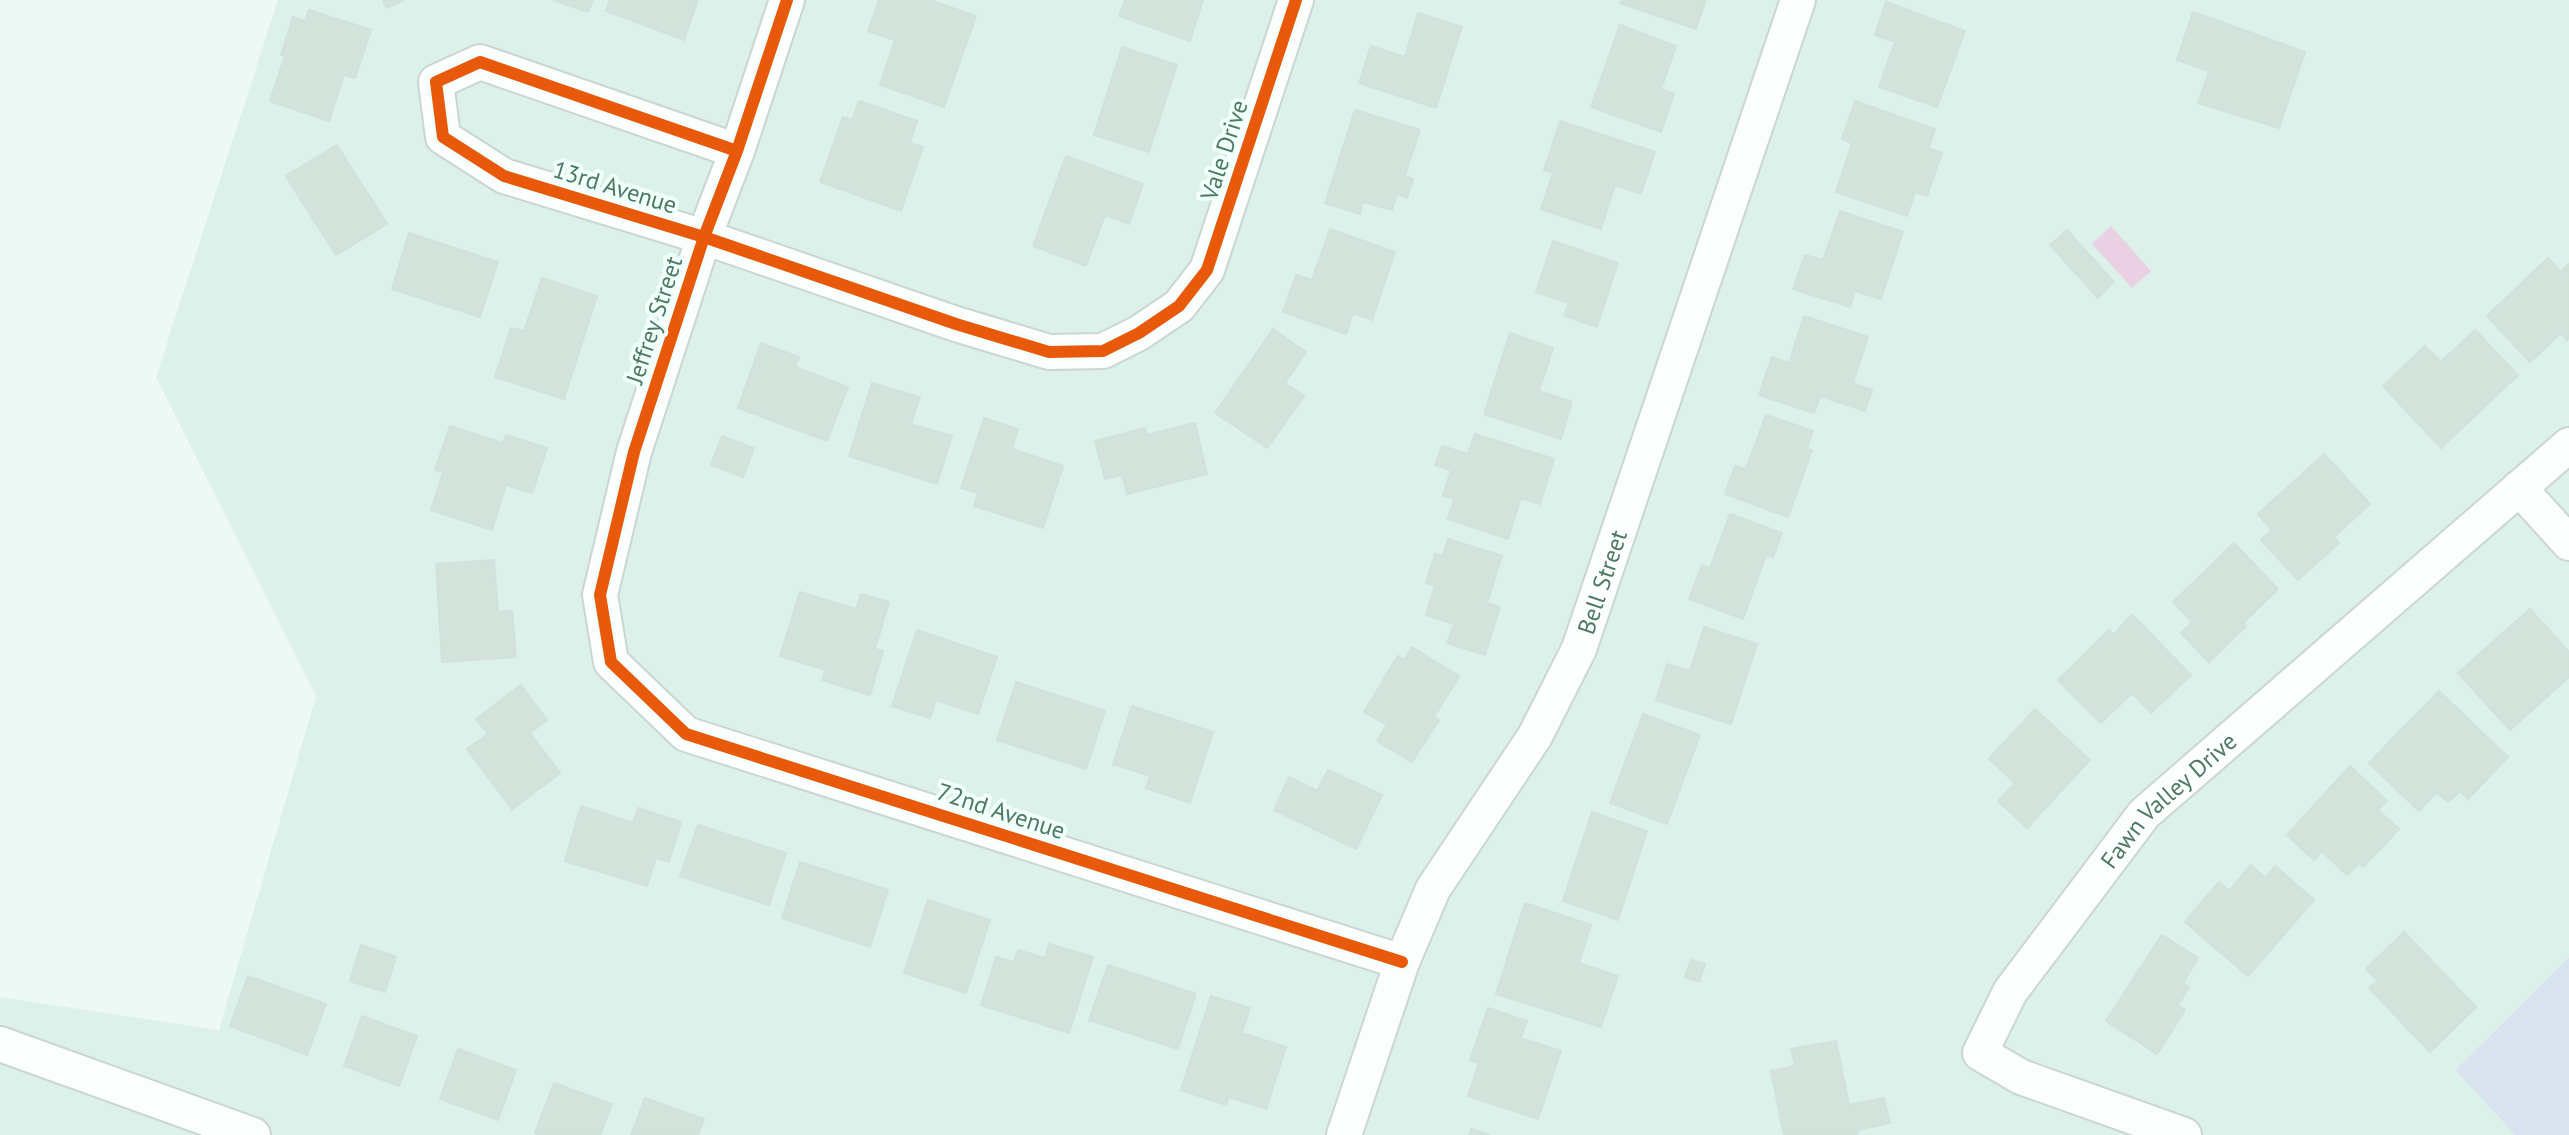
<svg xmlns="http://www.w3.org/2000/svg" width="2569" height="1135" font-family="'PT Sans',sans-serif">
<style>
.residential{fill:#dcf1ea}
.green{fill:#d9e3f0}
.water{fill:#e9d0e3}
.building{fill:#d3e3dc;stroke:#d0e2da;stroke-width:2}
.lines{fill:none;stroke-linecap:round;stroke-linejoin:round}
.minor-casing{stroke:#c9d6d1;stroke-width:38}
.minor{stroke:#fcfefe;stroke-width:34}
.cycleway-casing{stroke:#f1fffb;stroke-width:17}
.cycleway{stroke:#e8590c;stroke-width:12}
.labels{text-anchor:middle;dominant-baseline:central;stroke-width:8;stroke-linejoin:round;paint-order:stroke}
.street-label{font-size:24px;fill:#4d7862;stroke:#f1fffb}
</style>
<rect width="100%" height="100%" fill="#eef9f6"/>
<!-- residential -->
<path class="residential" d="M 278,0 L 2569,0 L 2569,957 L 2455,1070 L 2515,1135 L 0,1135 L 0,997 L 219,1030 L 316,696 L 156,377 Z"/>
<!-- green -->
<path class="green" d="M 2569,957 L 2569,1135 L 2515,1135 L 2455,1070 Z"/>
<!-- water -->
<path class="water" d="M 2111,226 L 2151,271 L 2132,288 L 2092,244 Z"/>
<!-- building -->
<path class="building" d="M 383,0 L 404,0 L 386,8 Z
M 553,0 L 593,0 L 588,12 Z
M 610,0 L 698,0 L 684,40 L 606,11 Z
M 879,0 L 930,0 L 976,16 L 944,107 L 880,85 L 895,40 L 868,31 Z
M 1125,0 L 1203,0 L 1190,41 L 1119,16 Z
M 1621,0 L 1706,0 L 1696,29 L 1620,3 Z
M 1886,2 L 1965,31 L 1937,107 L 1879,87 L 1895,42 L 1875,35 Z
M 309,10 L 371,30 L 355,78 L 344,75 L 329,121 L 270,101 L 285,56 L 281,55 L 293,17 L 305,21 Z
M 2193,12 L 2305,52 L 2279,128 L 2198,103 L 2209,71 L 2177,60 Z
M 1418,13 L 1462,27 L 1436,108 L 1359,83 L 1371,46 L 1405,57 Z
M 1620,25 L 1676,46 L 1661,89 L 1674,94 L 1661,132 L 1591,107 Z
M 1122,47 L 1177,65 L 1149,152 L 1094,135 Z
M 859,101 L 917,121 L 910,143 L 923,147 L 901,211 L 820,182 L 843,117 L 852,120 Z
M 1855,101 L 1935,129 L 1929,148 L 1942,153 L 1927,196 L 1915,192 L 1907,216 L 1836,192 L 1852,143 L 1842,139 Z
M 1355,110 L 1420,130 L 1405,176 L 1413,179 L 1407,198 L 1397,194 L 1392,210 L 1363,202 L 1360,214 L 1325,203 Z
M 1560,121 L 1655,152 L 1641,194 L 1615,185 L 1601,229 L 1541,209 L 1553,173 L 1544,170 Z
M 337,145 L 387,224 L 336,255 L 286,176 Z
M 1066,156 L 1143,184 L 1129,224 L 1105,215 L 1086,266 L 1033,246 Z
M 1840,211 L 1903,232 L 1881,299 L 1855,291 L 1850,307 L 1793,289 L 1805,255 L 1823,260 Z
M 1330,229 L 1395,252 L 1372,320 L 1353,313 L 1346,334 L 1283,312 L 1296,275 L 1312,280 Z
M 2067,230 L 2114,282 L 2098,298 L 2050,245 Z
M 409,233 L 498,262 L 480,317 L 392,289 Z
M 1553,241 L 1618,263 L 1597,327 L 1564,316 L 1569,303 L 1536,292 Z
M 2548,258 L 2561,272 L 2569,264 L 2569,339 L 2567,340 L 2561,333 L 2530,362 L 2487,316 Z
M 542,278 L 597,296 L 564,399 L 495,377 L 511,328 L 524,331 Z
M 1804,316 L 1868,337 L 1853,383 L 1872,390 L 1865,411 L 1820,396 L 1814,413 L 1759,395 L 1772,357 L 1789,363 Z
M 1273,329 L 1306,352 L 1285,383 L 1304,396 L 1267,448 L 1215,413 Z
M 2475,330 L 2518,375 L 2441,448 L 2383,386 L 2425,346 L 2441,362 Z
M 1510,333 L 1553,348 L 1539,391 L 1572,402 L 1561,439 L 1484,414 Z
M 761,343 L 799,357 L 795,367 L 848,387 L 827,441 L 738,408 Z
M 872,383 L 920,397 L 911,424 L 952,436 L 937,484 L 849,456 Z
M 1766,415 L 1813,431 L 1807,449 L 1812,450 L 1788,517 L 1725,494 L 1735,466 L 1746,469 Z
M 984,418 L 1018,429 L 1012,449 L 1063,466 L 1043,528 L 974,506 L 978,493 L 961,488 Z
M 1195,423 L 1207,474 L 1127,494 L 1122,475 L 1105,479 L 1095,441 L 1145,428 L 1147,435 Z
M 450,426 L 503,443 L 506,435 L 547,448 L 532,493 L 506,485 L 492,530 L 431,510 L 443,472 L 435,470 Z
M 1475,434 L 1554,459 L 1540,504 L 1521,498 L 1508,539 L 1448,519 L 1454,499 L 1443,496 L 1451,470 L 1435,465 L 1442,446 L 1468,454 Z
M 722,436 L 754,448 L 743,477 L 711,465 Z
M 2324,454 L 2370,504 L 2334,537 L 2339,543 L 2298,580 L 2261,540 L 2272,530 L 2258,514 Z
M 1730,514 L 1782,533 L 1773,557 L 1766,555 L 1743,619 L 1689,599 L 1702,565 L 1710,568 Z
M 1448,539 L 1502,556 L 1487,603 L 1500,607 L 1485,655 L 1447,643 L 1454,624 L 1426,615 L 1435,585 L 1426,583 L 1435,554 L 1443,556 Z
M 2234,543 L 2278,589 L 2243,623 L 2246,626 L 2209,662 L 2181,633 L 2192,622 L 2173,602 Z
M 494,560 L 498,612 L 512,611 L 516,657 L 442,662 L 436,564 Z
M 800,592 L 856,609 L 861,594 L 889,602 L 875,649 L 883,651 L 870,695 L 822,680 L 826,670 L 780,656 Z
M 2530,609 L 2569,652 L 2569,677 L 2510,730 L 2458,673 Z
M 2132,615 L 2191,675 L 2151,713 L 2132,693 L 2101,723 L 2058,680 L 2109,630 L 2113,635 Z
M 1704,627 L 1757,644 L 1731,724 L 1656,700 L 1667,664 L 1690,671 Z
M 917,630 L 997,657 L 978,714 L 936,700 L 930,718 L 892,706 Z
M 1412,647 L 1459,676 L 1434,717 L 1439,720 L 1412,762 L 1377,741 L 1387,725 L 1364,712 L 1398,656 L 1404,660 Z
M 1016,682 L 1105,711 L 1086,769 L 997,740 Z
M 521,685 L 547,720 L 530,733 L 560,773 L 512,809 L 467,749 L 488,734 L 476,719 Z
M 2439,691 L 2508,757 L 2468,799 L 2460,791 L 2448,802 L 2437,792 L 2419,811 L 2369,763 Z
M 1132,706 L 1213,732 L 1190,803 L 1146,788 L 1150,776 L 1113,764 Z
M 2035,709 L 2090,760 L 2027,828 L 1998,801 L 2015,783 L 1989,759 Z
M 1643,714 L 1700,735 L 1667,824 L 1610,803 Z
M 2350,766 L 2387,801 L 2378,810 L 2399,829 L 2363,867 L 2359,863 L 2347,875 L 2322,851 L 2314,860 L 2287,835 Z
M 1328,770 L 1382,795 L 1356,849 L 1274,810 L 1289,777 L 1317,791 Z
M 581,806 L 633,823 L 638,808 L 681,822 L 669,862 L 656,858 L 647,886 L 565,861 Z
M 1592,812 L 1647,831 L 1618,920 L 1563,901 Z
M 698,825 L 786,853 L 769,905 L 680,876 Z
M 800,862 L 888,890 L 870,947 L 782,918 Z
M 2251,865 L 2265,878 L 2275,866 L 2314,900 L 2248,976 L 2185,922 L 2219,882 L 2229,891 Z
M 928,900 L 990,920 L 966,993 L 904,973 Z
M 1525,903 L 1591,925 L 1579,963 L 1618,976 L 1601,1027 L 1496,994 Z
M 2404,932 L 2476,1007 L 2430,1052 L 2369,988 L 2378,981 L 2366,969 Z
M 2162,935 L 2198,958 L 2183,983 L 2189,987 L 2178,1005 L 2185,1010 L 2157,1054 L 2106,1021 Z
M 1049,944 L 1093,957 L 1069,1033 L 981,1005 L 996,957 L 1014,962 L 1018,950 L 1045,958 Z
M 361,945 L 396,957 L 385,992 L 350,981 Z
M 1691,960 L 1705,964 L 1699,982 L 1685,977 Z
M 1108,965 L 1196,994 L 1178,1049 L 1089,1020 Z
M 248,976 L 326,1004 L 307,1055 L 230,1026 Z
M 1211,996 L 1250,1008 L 1242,1033 L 1286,1047 L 1266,1109 L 1229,1097 L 1226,1105 L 1181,1090 Z
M 1488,1008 L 1527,1021 L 1521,1038 L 1561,1051 L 1538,1119 L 1468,1096 L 1479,1063 L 1470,1060 Z
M 362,1016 L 417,1036 L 399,1086 L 344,1066 Z
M 1836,1041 L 1849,1105 L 1884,1098 L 1890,1123 L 1857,1130 L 1858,1135 L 1784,1135 L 1771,1071 L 1795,1066 L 1791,1049 Z
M 458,1049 L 516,1070 L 498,1120 L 440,1099 Z
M 554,1083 L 612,1104 L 600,1135 L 541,1135 L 535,1133 Z
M 645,1098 L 704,1119 L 698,1135 L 631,1135 Z
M 1471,1129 L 1490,1135 L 1469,1135 Z"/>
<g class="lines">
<!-- minor casing -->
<g class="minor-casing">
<g id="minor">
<path d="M 787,0 L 737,151 L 704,237 L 634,452 L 600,595 L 611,662 L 686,734 L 1402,962"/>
<path d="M 737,151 L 480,62 L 436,82 L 443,137 L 504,176 L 704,237 L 956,324 L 1049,352 L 1103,351 L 1139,333 L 1179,306 L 1207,270 L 1296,0"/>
<path d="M 2519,488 L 2569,543"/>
<path d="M 0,1044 L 253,1135"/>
<path id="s1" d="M 1344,1135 L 1402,962 L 1433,889 L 1535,736 L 1579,649 L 1798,0"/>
<path id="s2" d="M 2184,1135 L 2021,1077 L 1980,1053 L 2010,992 L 2144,814 L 2569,445"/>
</g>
</g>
<!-- minor -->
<use href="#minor" class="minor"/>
<!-- cycleway casing -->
<g class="cycleway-casing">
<path id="cycleway" d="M 787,0 L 737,151 L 704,237 L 634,452 L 600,595 L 611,662 L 686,734 L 1402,962
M 737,151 L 480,62 L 436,82 L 443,137 L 504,176 L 704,237 L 956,324 L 1049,352 L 1103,351 L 1139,333 L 1179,306 L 1207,270 L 1296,0"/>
</g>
<!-- cycleway -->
<use href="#cycleway" class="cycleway"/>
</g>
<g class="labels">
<!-- street labels -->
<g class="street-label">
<text transform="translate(1224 150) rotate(-72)">Vale Drive</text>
<text transform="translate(615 187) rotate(17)">13rd Avenue</text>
<text transform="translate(654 320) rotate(-72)">Jeffrey Street</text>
<text stroke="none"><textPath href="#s1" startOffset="614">Bell Street</textPath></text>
<text stroke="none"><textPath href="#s2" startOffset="538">Fawn Valley Drive</textPath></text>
<text transform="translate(1001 811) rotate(18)">72nd Avenue</text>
</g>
</g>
</svg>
